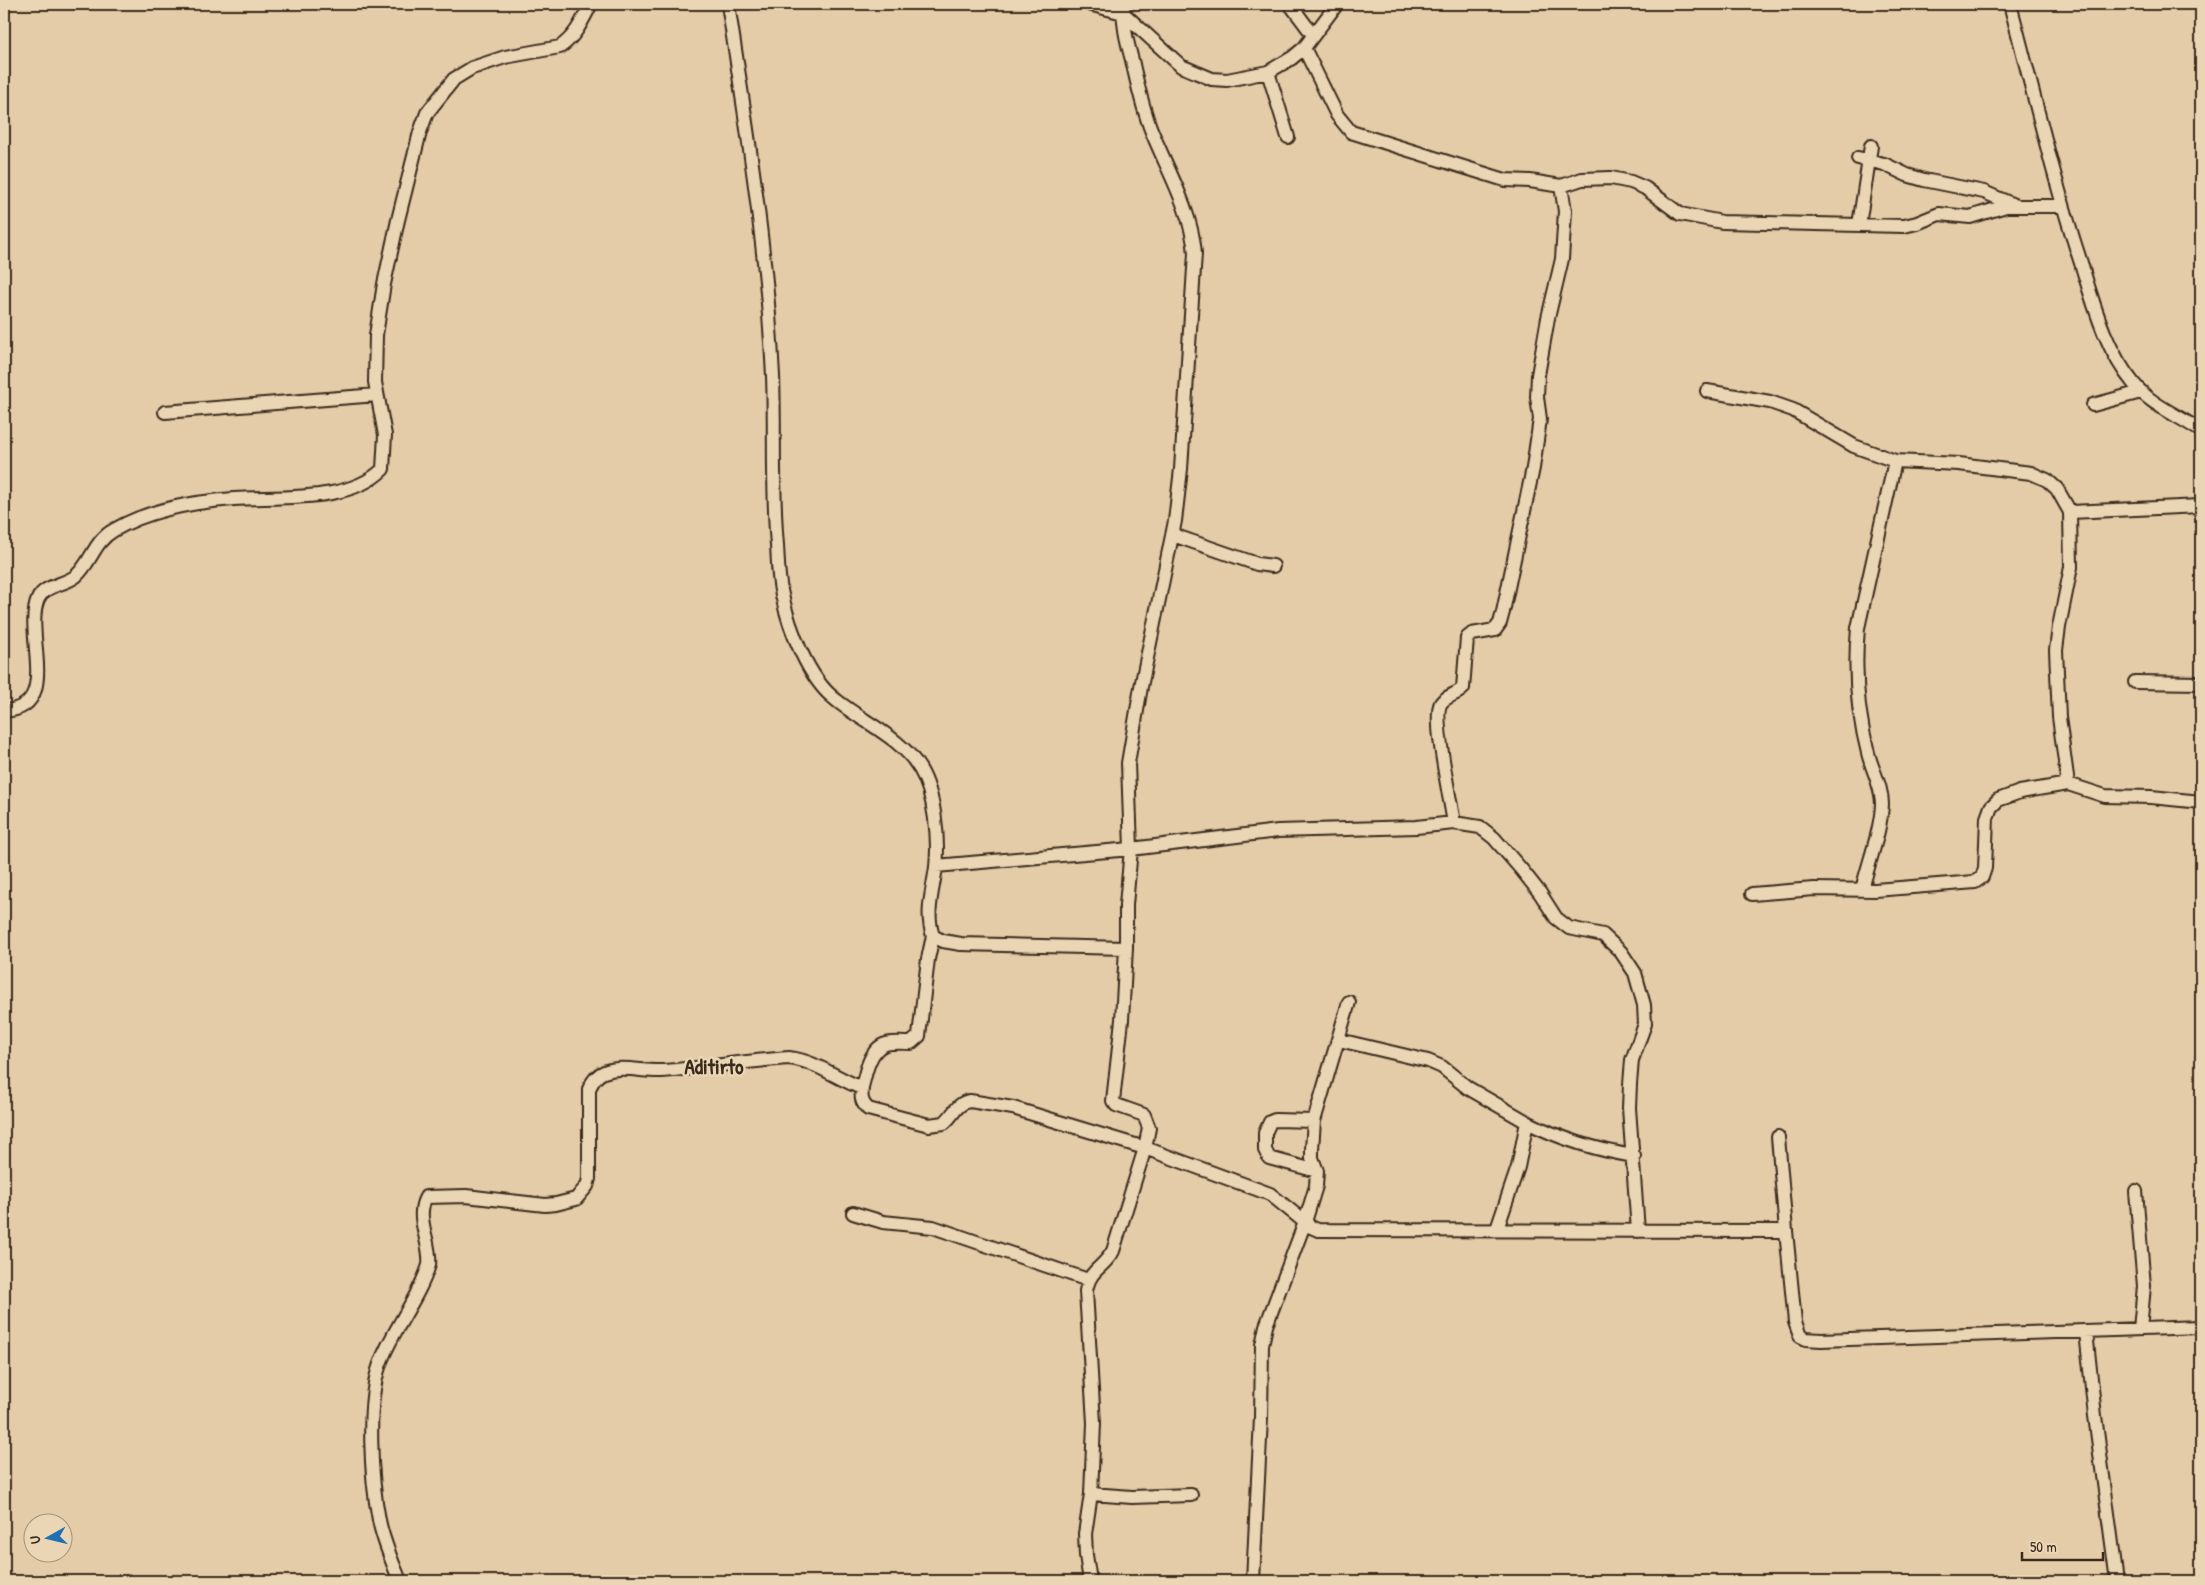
<svg xmlns="http://www.w3.org/2000/svg" width="2205" height="1585" font-family="'Patrick Hand',sans-serif">
<style>
.lines{fill:none;stroke-linecap:round;stroke-linejoin:round}
.street-casing{stroke:#3b2a1e;stroke-width:16}
.street{stroke:#ead6b4;stroke-width:12}
.labels{text-anchor:middle;dominant-baseline:central;stroke-width:5;stroke-linejoin:round;paint-order:stroke}
.quarter-label{font-size:21px;font-weight:bold;fill:#3b2a1e;stroke:#ead6b4}
</style>
<rect width="100%" height="100%" fill="#e5cca8"/>
<filter id="ink" filterUnits="userSpaceOnUse"><feTurbulence type="fractalNoise" baseFrequency=".02" numOctaves="2"/><feDisplacementMap in="SourceGraphic" scale="10" xChannelSelector="R" yChannelSelector="G"/><feConvolveMatrix kernelMatrix="1 2 1 2 8 2 1 2 1" color-interpolation-filters="sRGB"/></filter>
<g filter="url(#ink)">
<g class="lines">
<!-- street casing -->
<g class="street-casing">
<path id="street" d="M 728,4 C 747,127 767,251 773,376 C 775,432 772,489 777,545 C 778,562 778,579 782,595 C 789,628 808,679 836,700 C 863,722 902,738 920,769 C 935,794 939,839 936,867 C 933,891 925,912 933,936 L 943,941 L 961,944 L 1126,948 L 1122,1020 L 1113,1101 L 1116,1105 L 1144,1115 L 1149,1128 L 1145,1148 L 1013,1108 L 970,1101 C 956,1103 954,1115 944,1123 L 929,1125 L 868,1109 C 861,1102 861,1097 862,1088
M 1089,4 L 1123,13 L 1181,66 L 1212,79 L 1227,80 L 1268,72 L 1292,58 L 1304,48 L 1337,4
M 1290,4 L 1313,35
M 2010,4 C 2033,90 2053,178 2081,263 C 2094,305 2105,349 2134,384 C 2152,406 2178,415 2201,431
M 1304,48 L 1337,115 L 1351,132 L 1505,180 L 1530,181 L 1561,186 L 1565,211 L 1562,259 L 1548,318 L 1538,375 L 1537,397 L 1540,419 L 1533,468 L 1503,612 L 1500,623 L 1495,630 L 1472,634 L 1467,638 L 1463,688 C 1457,695 1447,695 1441,703 C 1432,716 1451,803 1454,823
M 1268,72 L 1288,137
M 1858,158 L 1884,164 L 1907,175 L 1924,180 L 1984,192 L 2014,205
M 1561,186 L 1582,179 L 1611,178 L 1631,182 L 1645,188 L 1680,214 L 1722,222 L 1904,226 L 1917,223 L 1939,214 L 1970,217 L 2006,206 L 2062,206
M 1859,225 L 1871,146
M 1707,391 L 1770,402 L 1793,410 L 1854,446 L 1895,461 L 1959,464 L 2031,473 L 2047,480 L 2057,489 L 2070,512
M 2093,405 L 2141,392
M 165,412 L 377,395
M 1173,535 L 1257,564 L 1273,566
M 2135,682 L 2201,683
M 4,711 C 62,708 23,634 38,599 C 44,585 65,585 76,576 C 92,562 93,542 114,530 C 150,509 193,502 234,499 C 280,496 350,503 383,469 L 385,435 L 375,382 L 376,335 L 384,284 L 398,220 L 420,132 L 427,113 L 454,79 L 472,68 L 505,57 L 560,47 C 576,36 582,21 591,4
M 2068,784 L 2059,717 L 2056,650 L 2059,627 L 2071,567 L 2070,512 L 2201,506
M 936,866 L 1131,849 L 1128,763 L 1141,687 L 1175,521 L 1181,469 L 1195,253 C 1191,208 1166,168 1150,127 C 1142,105 1137,83 1132,60 C 1127,42 1122,23 1124,4
M 1862,890 C 1868,864 1881,831 1882,804 C 1882,786 1872,770 1868,753 C 1857,711 1854,671 1858,628 L 1895,461
M 1752,894 L 1814,889 L 1875,890 L 1975,882 L 1982,877 L 1985,868 L 1987,818 L 1991,807 L 1998,800 L 2020,792 L 2068,784 L 2105,796 L 2151,797 L 2201,802
M 1126,948 L 1126,905 L 1131,849 L 1278,831 L 1416,827 L 1454,823 L 1480,827 L 1494,838 L 1521,869 L 1540,893 L 1556,918 L 1569,928 L 1603,935 L 1621,952 L 1635,973 L 1644,1005 L 1645,1024 L 1632,1060 L 1630,1084 L 1629,1108 L 1638,1231
M 1339,1040 L 1428,1061 L 1442,1067 L 1468,1088 L 1527,1122 L 1518,1167 L 1497,1229
M 1314,1121 L 1275,1120 L 1270,1122 L 1265,1133 L 1265,1150 L 1269,1158 L 1317,1171
M 1527,1122 C 1561,1139 1596,1150 1634,1156
M 1778,1137 L 1786,1231
M 2136,1191 L 2144,1286 L 2140,1329
M 853,1213 L 883,1222 L 933,1227 L 1088,1280
M 2086,1332 L 2095,1416 L 2117,1581
M 1091,1494 L 1132,1497 L 1191,1495
M 400,1581 C 392,1561 383,1541 379,1520 C 371,1479 366,1403 380,1364 C 392,1330 419,1298 429,1265 C 432,1243 414,1218 426,1197 L 466,1196 L 545,1205 L 556,1204 L 576,1199 L 587,1186 L 589,1179 L 589,1089 C 592,1082 596,1075 604,1072 C 623,1065 642,1072 662,1071 C 704,1068 746,1061 789,1058 C 816,1061 837,1079 862,1088 C 865,1074 870,1048 886,1044 C 894,1042 903,1043 911,1043 L 919,1036 L 928,959 L 933,936
M 1090,1581 L 1086,1555 L 1085,1534 L 1091,1494 L 1094,1423 L 1086,1291 C 1090,1268 1103,1269 1113,1251 L 1145,1148 L 1270,1194 L 1311,1227 L 1318,1230 L 1786,1231 L 1795,1322 L 1800,1336 L 1806,1339 L 1821,1340 L 2201,1327
M 1253,1581 L 1261,1418 L 1262,1345 L 1266,1326 L 1305,1222 L 1316,1186 L 1317,1171 L 1312,1158 L 1312,1149 L 1314,1121 L 1349,1002"/>
</g>
<!-- street -->
<use href="#street" class="street"/>
</g>
</g>
<g class="labels">
<!-- quarter labels -->
<g class="quarter-label">
<text x="714" y="1066">Aditirto</text>
</g>
</g>
<!-- margin -->
<rect width="2205" height="1585" fill="none" stroke="#ead6b4" stroke-width="20"/>
<rect x="10" y="10" width="2185" height="1565" fill="none" stroke="#3b2a1e" stroke-width="2" filter="url(#ink)"/>
<!-- north arrow -->
<g transform="translate(48 1538) rotate(262)"><circle r="24" fill="#ead6b4" stroke="#a49178"/>
<path d="M0-4L9 19L0 12L-9 19Z" fill="#1f6fb2"/>
<text y="-8" font-size="14" font-weight="bold" text-anchor="middle" fill="#3b2a1e">U</text>
</g>
<!-- scale -->
<path d="M2022 1552v8h81v-8" fill="none" stroke="#3b2a1e" stroke-width="2.5"/>
<text x="2030" y="1552" font-size="15" fill="#3b2a1e" stroke="#ead6b4" stroke-width="4" paint-order="stroke">50 m</text>
</svg>
